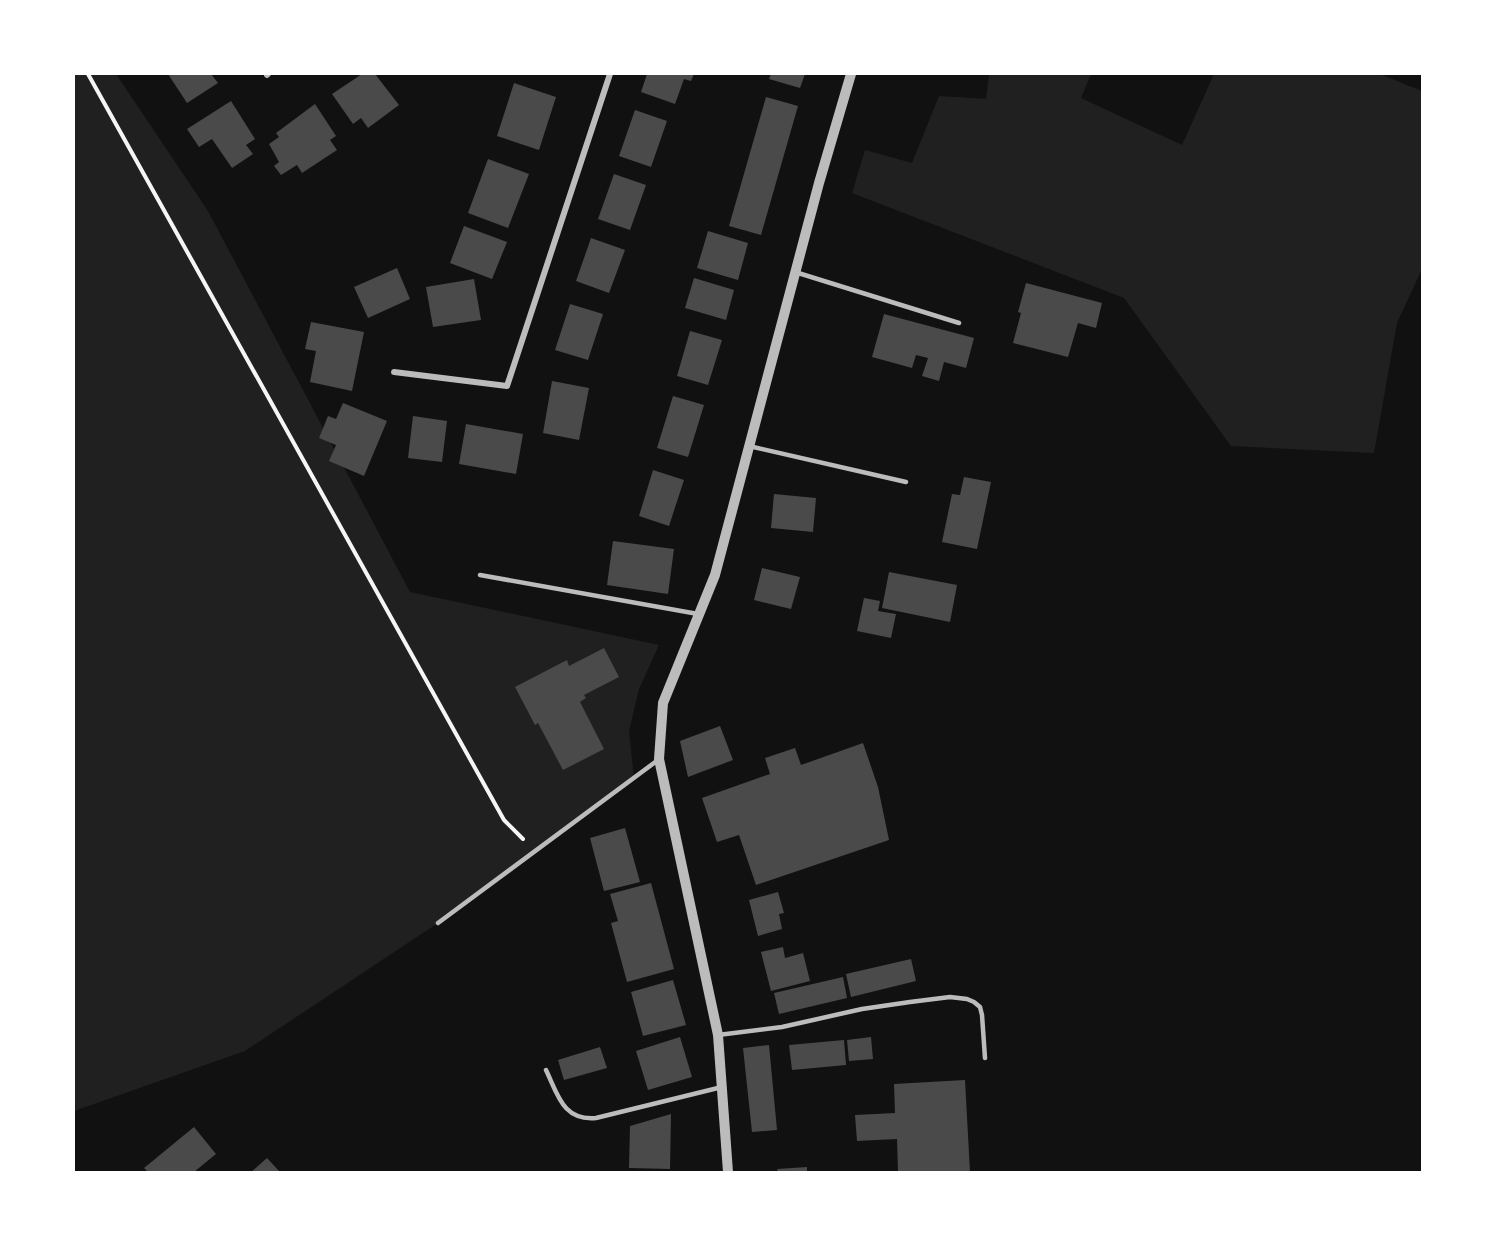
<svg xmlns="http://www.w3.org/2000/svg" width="1496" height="1246" font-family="Overpass,sans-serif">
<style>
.green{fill:#202020}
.building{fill:#4a4a4a}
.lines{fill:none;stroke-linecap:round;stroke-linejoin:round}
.path{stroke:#f5f5f5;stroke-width:4}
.service{stroke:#bcbcbc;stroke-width:4.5}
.minor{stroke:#bcbcbc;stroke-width:6}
.tertiary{stroke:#bcbcbc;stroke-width:10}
</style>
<rect width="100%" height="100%" fill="#111"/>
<!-- green -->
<path class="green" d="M 74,74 L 116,74 L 208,211 L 410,592 L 659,645 L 639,689 L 629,731 L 634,778 L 438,923 L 245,1051 L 74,1111 Z
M 989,74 L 1091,74 L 1081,98 L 1182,145 L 1214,74 L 1380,74 L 1422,91 L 1422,269 L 1397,323 L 1374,453 L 1231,446 L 1124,298 L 852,193 L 865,150 L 912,163 L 939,96 L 986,99 Z"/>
<!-- building -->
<path class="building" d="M 168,74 L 211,74 L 218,83 L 187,103 Z
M 362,74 L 375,74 L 399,105 L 368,128 L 361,118 L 353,124 L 332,94 Z
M 647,74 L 694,74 L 691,81 L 684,79 L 675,104 L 641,92 Z
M 771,74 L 805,74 L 800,88 L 769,79 Z
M 514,83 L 556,97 L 539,150 L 497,136 Z
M 766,97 L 798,106 L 761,235 L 729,226 Z
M 231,101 L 255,139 L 246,145 L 253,154 L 232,168 L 212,139 L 199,147 L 187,129 Z
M 315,104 L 336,136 L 330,140 L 337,150 L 302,173 L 297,165 L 281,175 L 274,166 L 279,162 L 269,144 L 279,137 L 276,133 Z
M 635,110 L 667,121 L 651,167 L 619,156 Z
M 488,159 L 529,174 L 508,228 L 468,213 Z
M 614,174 L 646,185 L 630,230 L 598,219 Z
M 464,226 L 507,242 L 492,279 L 450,263 Z
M 708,231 L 748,243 L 738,280 L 697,268 Z
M 591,238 L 625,250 L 609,293 L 576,281 Z
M 397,268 L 410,299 L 368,318 L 354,287 Z
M 694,278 L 734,290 L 726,320 L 685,308 Z
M 474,279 L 481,320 L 433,327 L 426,287 Z
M 1026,283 L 1102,303 L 1096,328 L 1078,323 L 1068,357 L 1013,343 L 1021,313 L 1018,312 Z
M 570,304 L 603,314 L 588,360 L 555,350 Z
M 884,314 L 974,338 L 966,368 L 944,362 L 939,381 L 922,376 L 928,358 L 916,355 L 912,368 L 872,357 Z
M 311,322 L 364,332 L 352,391 L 310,382 L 316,351 L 305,349 Z
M 690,331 L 722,340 L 708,385 L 677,376 Z
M 552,381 L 589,388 L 579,440 L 543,433 Z
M 673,396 L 704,405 L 688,457 L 657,448 Z
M 343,403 L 387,421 L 364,476 L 329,461 L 336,445 L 319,438 L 328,416 L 336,419 Z
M 413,416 L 447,421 L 442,462 L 408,458 Z
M 466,424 L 523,434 L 516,474 L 459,464 Z
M 653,470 L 684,480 L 669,526 L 639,516 Z
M 964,477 L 991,482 L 977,549 L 942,542 L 952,494 L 960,495 Z
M 774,494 L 816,498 L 813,532 L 771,528 Z
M 613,541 L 674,549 L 668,594 L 607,585 Z
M 762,568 L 800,577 L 791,609 L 754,600 Z
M 889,572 L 957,585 L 950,622 L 882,608 Z
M 864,598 L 880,601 L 878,611 L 896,614 L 891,638 L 857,631 Z
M 604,648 L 619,677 L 584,695 L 586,698 L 580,702 L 604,749 L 563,770 L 538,723 L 535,725 L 515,687 L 567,660 L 569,666 Z
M 720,726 L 733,760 L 688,777 L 680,741 Z
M 863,743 L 878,787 L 889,840 L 756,885 L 739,835 L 717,842 L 702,798 L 770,774 L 765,758 L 795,748 L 801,765 Z
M 625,828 L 640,882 L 604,891 L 590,838 Z
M 651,883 L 674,969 L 627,982 L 611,923 L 618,921 L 610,894 Z
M 778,892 L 784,913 L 779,914 L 782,929 L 758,936 L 749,900 Z
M 783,947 L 785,958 L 803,953 L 810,981 L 771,991 L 761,952 Z
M 911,959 L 916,981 L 851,997 L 846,974 Z
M 843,977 L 847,998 L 779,1014 L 774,993 Z
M 673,980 L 686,1025 L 643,1036 L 631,992 Z
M 680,1037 L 692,1077 L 648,1090 L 636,1051 Z
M 871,1037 L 873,1059 L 849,1061 L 847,1040 Z
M 844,1040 L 846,1065 L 792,1070 L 789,1045 Z
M 769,1045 L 777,1130 L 752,1132 L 743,1048 Z
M 600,1047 L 607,1068 L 564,1080 L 558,1060 Z
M 965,1080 L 970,1172 L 898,1172 L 897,1139 L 857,1141 L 855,1115 L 895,1113 L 894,1084 Z
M 671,1114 L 670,1169 L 629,1168 L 630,1126 Z
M 194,1127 L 216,1154 L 194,1172 L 148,1172 L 144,1168 Z
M 267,1158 L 280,1172 L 251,1172 Z
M 807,1167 L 807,1172 L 778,1172 L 777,1169 Z"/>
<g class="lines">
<!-- path -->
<path class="path" d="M 88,74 L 504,820 L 523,839"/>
<!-- service -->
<path class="service" d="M 795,272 L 959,323
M 749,446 L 906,482
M 480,575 L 698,614
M 438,923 L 658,760
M 718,1035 L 782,1027 L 862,1009 L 910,1002 L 950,997 L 967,999 L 974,1002 L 980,1007 L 982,1015 L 985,1058
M 546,1070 C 558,1095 563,1121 596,1118 L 722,1087"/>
<!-- minor -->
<path class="minor" d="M 267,75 L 268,74
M 394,372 L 507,386 L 610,74"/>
<!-- tertiary -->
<path class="tertiary" d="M 728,1172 L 718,1035 L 659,759 L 663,703 L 715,575 L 819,183 L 851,74"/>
</g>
<!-- border -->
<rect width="1496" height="1246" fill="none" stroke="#ffffff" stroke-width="150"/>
</svg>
